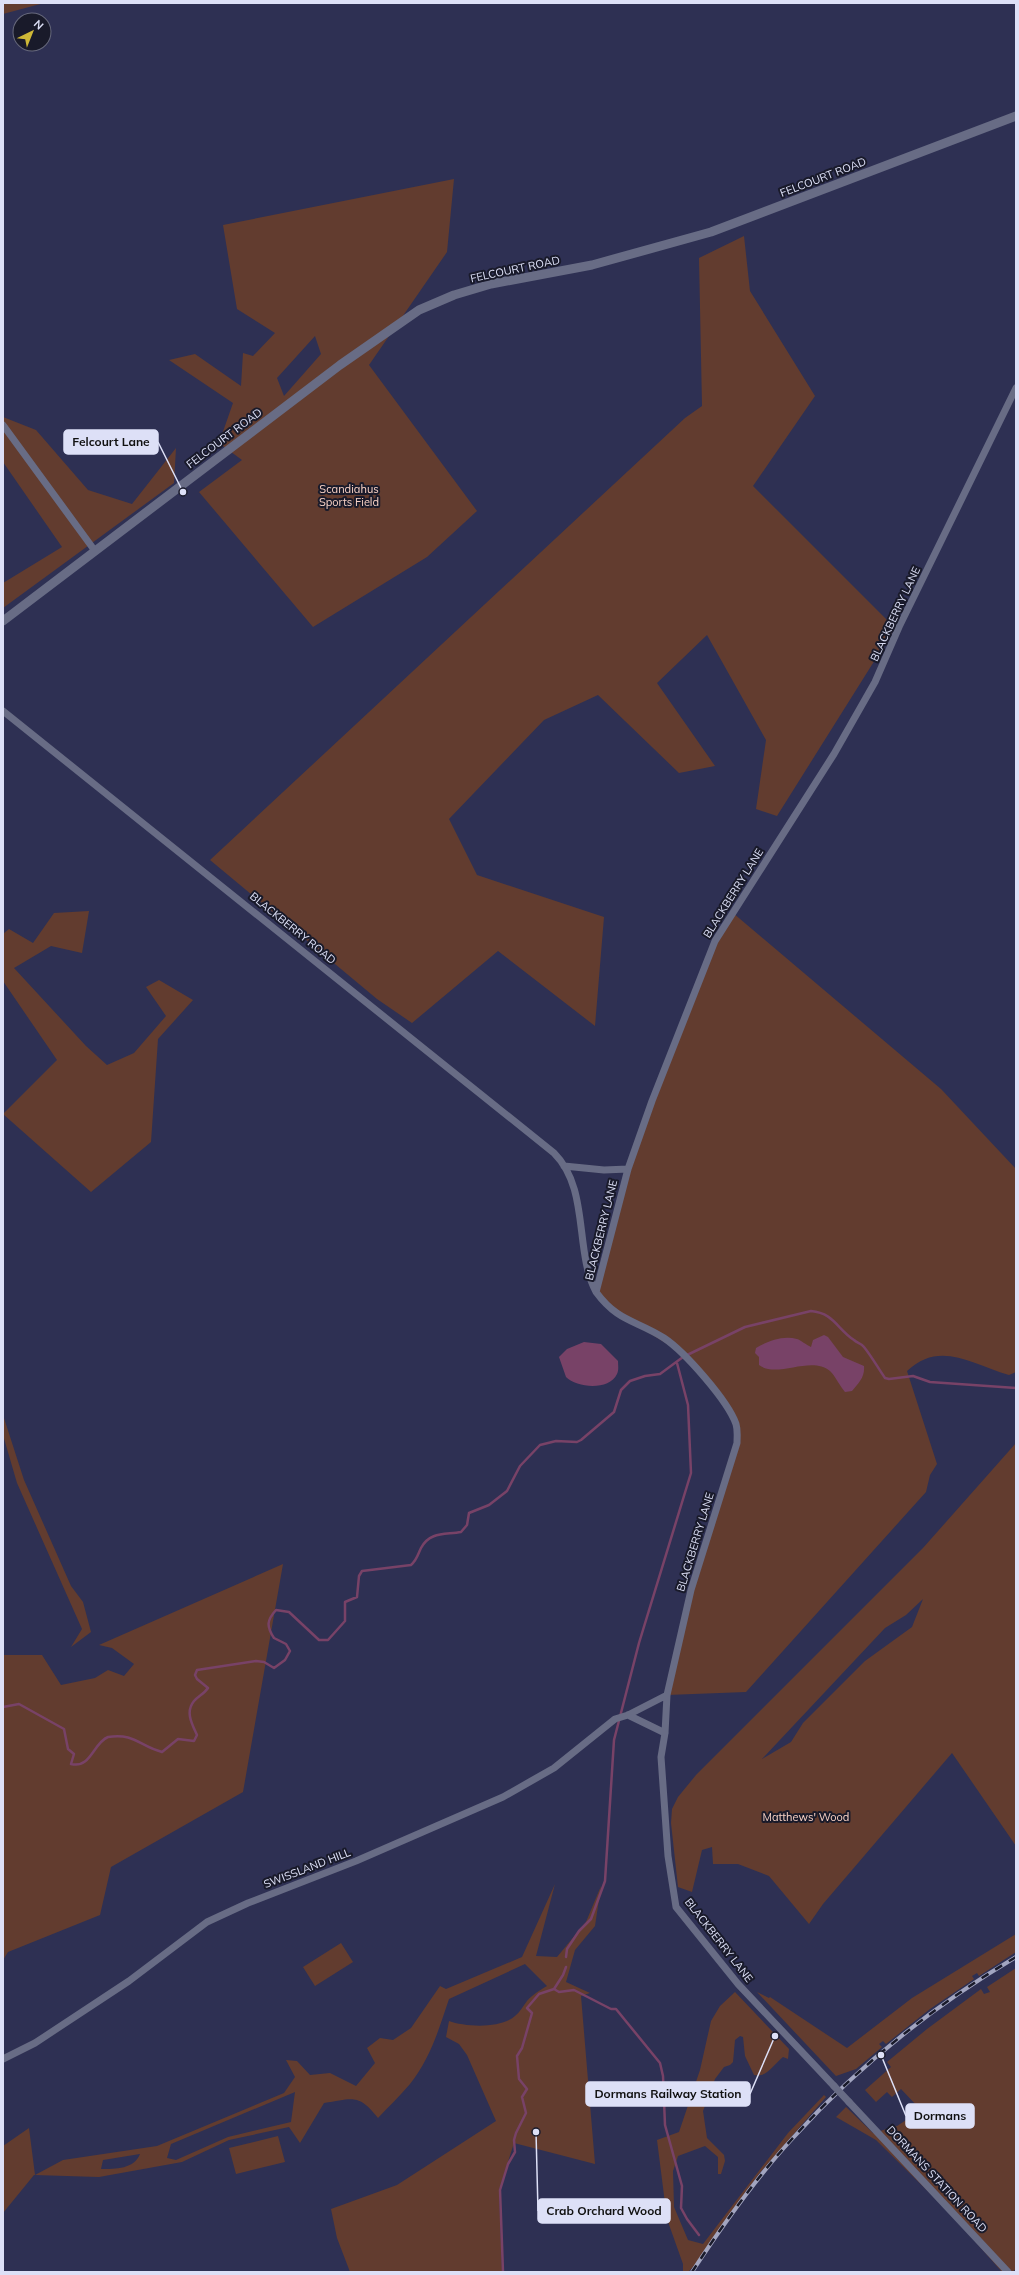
<svg xmlns="http://www.w3.org/2000/svg" width="1019" height="2275" font-family="Mulish,sans-serif">
<style>
.green{fill:#623c2f;fill-rule:evenodd}
.water{fill:#784267}
.lines{fill:none;stroke-linecap:round;stroke-linejoin:round}
.stream{stroke:#784267;stroke-width:2.5}
.minor{stroke:#686c85;stroke-width:7}
.tertiary{stroke:#686c85;stroke-width:9}
.rail-casing{stroke:#a2a5c0;stroke-width:4}
.rail{stroke:#191a2a;stroke-width:2.5;stroke-dasharray:8;stroke-linecap:butt}
.minor-bridge{stroke:#686c85;stroke-width:7}
.labels{text-anchor:middle;dominant-baseline:central;stroke-width:4;stroke-linejoin:round;paint-order:stroke}
.street-label{font-size:11px;fill:#dde0f7;stroke:#191a2a}
.park-label{font-size:11px;fill:#fad3c6;stroke:#191a2a}
.leader{fill:none;stroke:#dde0f7;stroke-width:1.5}
.callout-dot{fill:#dde0f7;stroke:#191a2a;stroke-width:1.5}
.callout{fill:#dde0f7;stroke:#dde0f7;stroke-width:1.5}
.callout-label{font-size:12px;text-anchor:middle;font-weight:bold;fill:#111}
</style>
<rect width="100%" height="100%" fill="#2e3053"/>
<!-- green -->
<path class="green" d="M 3,3 L 44,3 L 3,14 Z
M 454,179 L 447,252 L 369,365 L 477,511 L 427,557 L 313,627 L 199,492 L 242,460 L 219,443 L 233,403 L 169,360 L 195,354 L 241,386 L 243,353 L 253,356 L 275,333 L 237,309 L 223,225 ZM 315,336 L 321,354 L 284,396 L 277,378 Z
M 744,236 L 750,291 L 815,396 L 753,486 L 895,628 L 777,816 L 756,809 L 766,740 L 707,635 L 657,683 L 715,766 L 679,773 L 598,695 L 544,720 L 449,819 L 477,875 L 604,917 L 595,1026 L 498,951 L 412,1023 L 377,999 L 210,860 L 685,418 L 702,406 L 699,258 Z
M 3,417 L 36,430 L 88,490 L 132,504 L 176,448 L 174,483 L 3,608 L 3,583 L 62,547 L 3,462 Z
M 89,911 L 82,953 L 51,946 L 14,968 L 86,1046 L 107,1065 L 134,1053 L 166,1016 L 146,987 L 159,980 L 193,1000 L 158,1039 L 151,1142 L 91,1192 L 3,1114 L 57,1060 L 3,981 L 3,934 L 9,929 L 33,943 L 54,913 Z
M 733,913 L 941,1089 L 1016,1169 L 1016,1372 L 1009,1375 C 971,1364 940,1340 907,1371 L 937,1464 L 930,1475 L 926,1492 L 746,1692 L 667,1695 L 691,1590 L 737,1443 L 734,1419 L 682,1353 L 631,1322 L 596,1292 L 628,1169 L 715,941 Z
M 3,1415 L 24,1480 L 71,1586 L 83,1602 L 91,1632 L 71,1647 L 82,1629 L 17,1483 L 3,1435 Z
M 1016,1443 L 1016,1846 L 952,1753 L 823,1904 L 809,1924 L 769,1876 L 738,1864 L 713,1864 L 712,1847 L 702,1850 L 692,1892 L 678,1887 L 671,1823 L 672,1809 L 678,1797 L 696,1775 L 923,1548 ZM 923,1599 L 912,1627 L 865,1661 L 803,1723 L 791,1742 L 762,1759 L 885,1628 L 906,1615 Z
M 283,1564 L 243,1792 L 111,1867 L 100,1915 L 8,1952 L 3,1960 L 3,1655 L 42,1655 L 61,1685 L 95,1678 L 108,1670 L 124,1676 L 134,1664 L 112,1648 L 99,1645 Z
M 555,1884 L 536,1956 L 557,1957 L 586,1922 L 601,1886 L 595,1926 L 575,1950 L 566,1982 L 590,1993 L 581,1996 L 595,2164 L 514,2143 L 499,2190 L 502,2272 L 350,2272 L 337,2238 L 331,2209 L 397,2185 L 496,2121 L 467,2055 L 459,2044 L 446,2037 L 449,2021 C 465,2027 501,2029 515,2016 C 520,2012 523,2006 527,2001 C 532,1995 540,1990 547,1986 L 525,1964 L 449,1999 C 439,2029 430,2059 410,2084 C 400,2096 388,2107 378,2118 C 358,2093 353,2099 324,2103 L 300,2143 L 289,2127 L 229,2140 L 182,2162 L 99,2177 L 34,2175 L 3,2213 L 3,2146 L 29,2128 L 35,2175 L 63,2160 L 157,2146 L 284,2093 L 295,2077 L 286,2060 L 297,2061 L 310,2075 L 330,2073 L 356,2086 L 375,2063 L 367,2048 L 380,2038 L 393,2040 L 411,2028 L 440,1986 L 446,1989 L 522,1957 ZM 295,2092 L 291,2122 L 228,2137 L 176,2160 L 167,2158 L 171,2144 ZM 140,2154 C 134,2169 116,2169 101,2169 L 103,2160 Z
M 1016,1934 L 1016,1952 L 979,1976 L 977,1973 L 972,1976 L 974,1979 L 930,2009 L 886,2044 L 883,2041 L 879,2044 L 882,2047 L 856,2069 L 836,2076 L 757,1992 L 769,1998 L 770,1997 L 847,2048 L 912,1998 Z
M 341,1943 L 353,1962 L 315,1986 L 303,1967 Z
M 1016,1968 L 1016,2269 L 1012,2272 L 1002,2272 L 953,2216 L 876,2140 L 836,2117 L 846,2107 L 873,2133 L 897,2126 L 923,2109 L 919,2108 L 901,2089 L 892,2097 L 887,2092 L 876,2102 L 865,2090 L 891,2067 L 887,2062 L 927,2029 L 981,1989 L 984,1994 L 990,1992 L 987,1987 Z
M 735,1992 L 789,2049 L 788,2059 L 783,2057 C 774,2064 767,2078 754,2075 L 745,2056 L 743,2037 L 740,2036 L 735,2040 L 733,2062 L 730,2065 L 724,2067 L 715,2079 L 703,2111 L 707,2138 L 724,2155 L 725,2161 L 721,2174 L 718,2174 L 718,2157 L 705,2146 L 678,2156 L 673,2171 L 674,2207 L 688,2240 L 703,2244 L 788,2133 L 824,2095 L 826,2097 L 759,2174 L 696,2264 L 688,2272 L 683,2272 L 683,2264 L 667,2219 L 657,2140 L 679,2132 L 700,2070 L 711,2021 L 720,2006 Z
M 278,2136 L 285,2162 L 236,2174 L 229,2148 Z"/>
<!-- water -->
<path class="water" d="M 824,1335 L 828,1337 L 843,1357 L 864,1366 C 865,1377 859,1383 852,1391 L 845,1392 C 839,1385 836,1377 830,1371 C 811,1355 777,1379 759,1365 L 759,1357 L 755,1353 L 756,1348 C 768,1341 783,1335 797,1339 C 801,1340 806,1345 811,1347 L 813,1340 Z
M 584,1342 L 601,1344 L 618,1361 C 618,1365 619,1370 617,1374 C 609,1391 577,1388 566,1377 L 559,1357 L 567,1349 Z"/>
<g class="lines">
<!-- stream -->
<path class="stream" d="M 3,1707 L 19,1704 L 64,1729 L 68,1749 L 74,1754 L 71,1764 C 91,1769 93,1743 108,1737 C 135,1733 139,1746 162,1752 L 178,1739 L 194,1741 L 197,1735 C 192,1724 185,1712 194,1701 C 198,1696 204,1694 208,1688 L 197,1679 L 195,1675 L 197,1670 L 256,1661 L 264,1662 L 274,1668 L 285,1660 L 290,1651 L 286,1644 L 274,1638 C 266,1626 267,1620 276,1610 L 289,1612 L 319,1640 L 328,1640 L 345,1621 L 345,1602 L 357,1597 L 359,1576 L 362,1571 L 411,1565 C 417,1560 418,1554 421,1548 C 430,1531 446,1535 461,1532 L 467,1525 L 469,1513 L 489,1505 L 507,1491 L 520,1466 L 540,1445 L 556,1441 L 577,1442 L 581,1440 L 614,1412 L 621,1390 L 630,1381 L 645,1376 L 660,1374 L 683,1357 L 745,1327 L 811,1311 C 834,1313 837,1329 854,1340 C 857,1343 861,1343 864,1347 C 872,1357 878,1368 885,1378 L 889,1379 L 913,1376 L 930,1382 L 1016,1388
M 566,1957 L 567,1949 L 579,1931 L 591,1919 L 605,1881 L 614,1740 L 639,1643 L 691,1473 L 688,1405 L 677,1363
M 554,1989 L 559,1992 L 574,1990 L 611,2009 L 616,2009 L 660,2063 L 663,2076 L 665,2125 L 682,2186 L 681,2208 L 687,2219 L 699,2235
M 503,2272 L 500,2190 L 508,2164 L 515,2152 L 514,2140 L 516,2133 L 526,2113 L 522,2097 L 527,2089 L 519,2079 L 517,2056 L 522,2048 L 532,2013 L 527,2008 L 539,1994 L 554,1989 L 563,1975 L 566,1967"/>
<!-- minor -->
<path class="minor" d="M 3,425 L 95,551
M 3,711 L 554,1153 C 590,1189 574,1250 596,1292
M 564,1166 L 604,1170 L 628,1169
M 628,1715 L 665,1733
M 3,2059 L 35,2043 L 129,1981 L 207,1922 L 248,1903 L 356,1861 L 503,1797 L 554,1768 L 615,1719 L 628,1715 L 667,1695
M 834,2086 L 738,1984 L 676,1907 L 668,1856 L 661,1757 L 665,1733 L 667,1695 L 691,1590 L 737,1443 C 737,1436 738,1431 736,1424 C 728,1401 685,1352 664,1338 C 636,1320 618,1322 596,1292 L 628,1169 L 652,1101 L 715,941 L 834,754 L 875,682 L 899,627 L 1016,388
M 849,2102 L 1008,2272"/>
<!-- tertiary -->
<path class="tertiary" d="M 3,621 L 340,365 L 419,310 L 454,295 L 491,284 L 592,265 L 711,232 L 1016,116"/>
<!-- rail casing -->
<g class="rail-casing">
<path id="rail" d="M 692,2272 C 722,2226 755,2179 792,2139 C 857,2067 933,2006 1016,1957"/>
</g>
<!-- rail -->
<use href="#rail" class="rail"/>
<!-- minor-bridge -->
<path class="minor-bridge" d="M 834,2086 L 849,2102"/>
</g>
<g class="labels">
<!-- street labels -->
<g class="street-label">
<text transform="translate(823 177) rotate(-21)">FELCOURT ROAD</text>
<text transform="translate(515 269) rotate(-12)">FELCOURT ROAD</text>
<text transform="translate(224 438) rotate(-37)">FELCOURT ROAD</text>
<text transform="translate(895 614) rotate(-65)">BLACKBERRY LANE</text>
<text transform="translate(733 893) rotate(-58)">BLACKBERRY LANE</text>
<text transform="translate(293 928) rotate(39)">BLACKBERRY ROAD</text>
<text transform="translate(601 1230) rotate(-76)">BLACKBERRY LANE</text>
<text transform="translate(695 1542) rotate(-73)">BLACKBERRY LANE</text>
<text transform="translate(307 1868) rotate(-21)">SWISSLAND HILL</text>
<text transform="translate(719 1940) rotate(52)">BLACKBERRY LANE</text>
<text transform="translate(937 2179) rotate(47)">DORMANS STATION ROAD</text>
</g>
<!-- park labels -->
<g class="park-label">
<text x="349" y="489">Scandiahus<tspan x="349" dy="13">Sports Field</tspan></text>
<text x="806" y="1817">Matthews' Wood</text>
</g>
</g>
<!-- callouts -->
<path class="leader" d="M183 492L158 442M775 2036L750 2094M881 2055L906 2116M536 2132L538 2211"/>
<g class="callout-dot">
<circle cx="183" cy="492" r="4"/>
<circle cx="775" cy="2036" r="4"/>
<circle cx="881" cy="2055" r="4"/>
<circle cx="536" cy="2132" r="4"/>
</g>
<g class="callout">
<rect x="64" y="430" width="94" height="24" rx="4"/>
<rect x="586" y="2082" width="164" height="24" rx="4"/>
<rect x="906" y="2104" width="68" height="24" rx="4"/>
<rect x="538" y="2199" width="132" height="24" rx="4"/>
</g>
<g class="callout-label">
<text x="111" y="446">Felcourt Lane</text>
<text x="668" y="2098">Dormans Railway Station</text>
<text x="940" y="2120">Dormans</text>
<text x="604" y="2215">Crab Orchard Wood</text>
</g>
<!-- border -->
<rect width="1019" height="2275" fill="none" stroke="#dde0f7" stroke-width="8"/>
<!-- north arrow -->
<g transform="translate(32 32) rotate(43)"><circle r="19" fill="#191a2a" stroke="#67697c"/>
<path d="M0-3L7 15L0 10L-7 15Z" fill="#ceb837"/>
<text y="-6" font-size="11" font-weight="bold" text-anchor="middle" fill="#dde0f7">N</text>
</g>
</svg>
